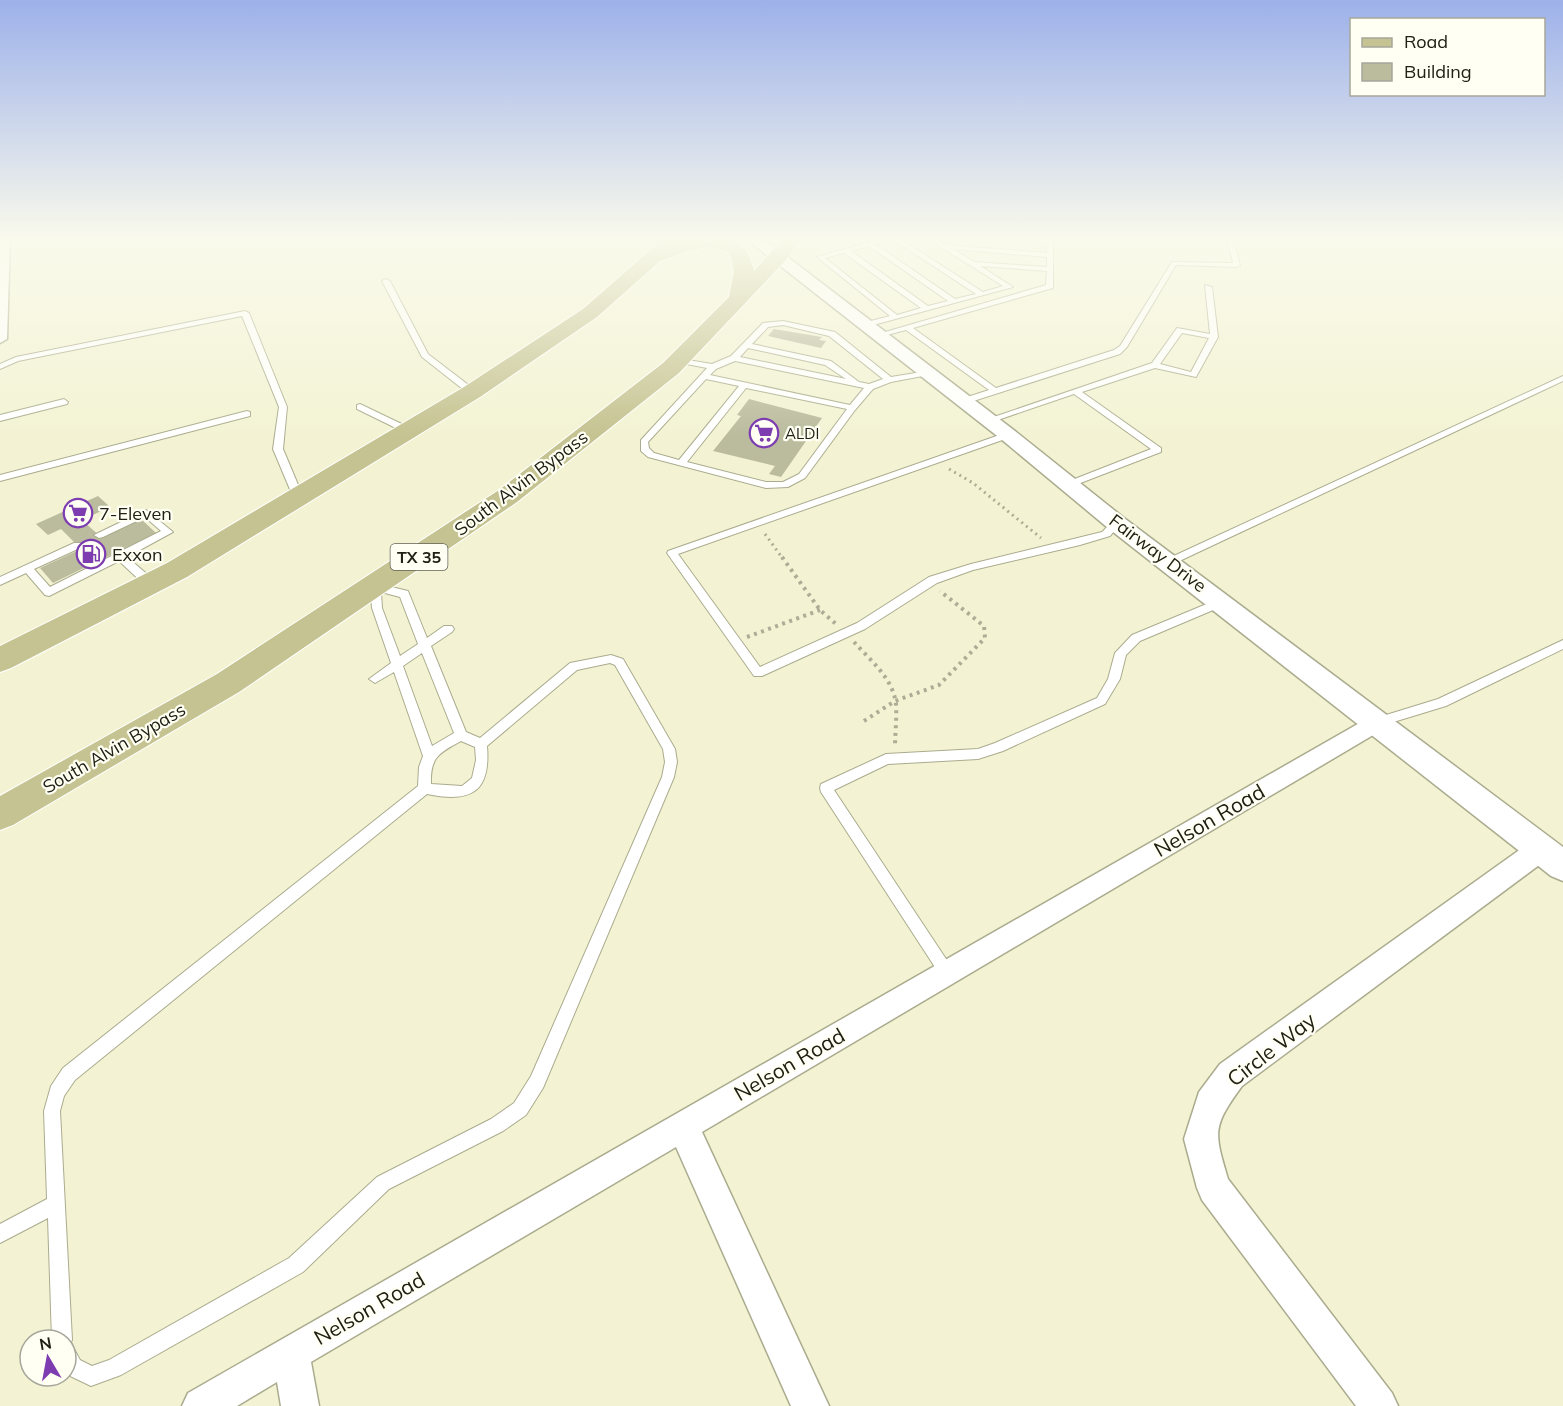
<svg xmlns="http://www.w3.org/2000/svg" width="1563" height="1406" font-family="Mulish,sans-serif">
<style>
.building{fill:#bbbb9e}
.lines{fill:none;stroke-linecap:round;stroke-linejoin:round}
.service-casing{stroke:#abab8e;stroke-width:2}
.minor-casing{stroke:#abab8e;stroke-width:3}
.tertiary-casing{stroke:#abab8e;stroke-width:3}
.primary-casing{stroke:#fff;stroke-width:2}
.path-far1{stroke:#adad95;stroke-width:3;stroke-dasharray:2 4;stroke-linecap:butt}
.path{stroke:#adad95;stroke-width:4;stroke-dasharray:3 4.5;stroke-linecap:butt}
.service{fill:#fff;fill-rule:evenodd}
.minor{fill:#fff;fill-rule:evenodd}
.tertiary{fill:#fff;fill-rule:evenodd}
.primary{fill:#c5c391;fill-rule:evenodd}
.labels{text-anchor:middle;dominant-baseline:central;stroke-width:4.5;stroke-linejoin:round;paint-order:stroke}
.far-poi-label{font-size:15px;fill:#202015;stroke:#fffff3;text-anchor:start}
.shield{fill:#fffff3;stroke:#636358;stroke-width:1.5}
.shield-label{font-size:16px;font-weight:bold;fill:#202015}
.street-label{font-size:18px;fill:#202015;stroke:#fffff3}
.poi-label{font-size:18px;fill:#202015;stroke:#fffff3;text-anchor:start}
.near-street-label{font-size:21px;fill:#202015;stroke:#fffff3}
</style>
<rect width="100%" height="100%" fill="#f3f3d4"/>
<!-- building -->
<path class="building" d="M 774,329 L 822,337 L 819,340 L 826,341 L 821,348 L 768,336 Z
M 749,399 L 822,418 L 781,477 L 769,474 L 775,466 L 713,451 L 741,416 L 737,415 Z
M 98,496 L 110,507 L 82,520 L 102,538 L 141,519 L 156,533 L 53,583 L 40,568 L 81,549 L 61,529 L 48,535 L 36,524 Z"/>
<g class="lines">
<!-- service casing -->
<g class="service-casing">
<path id="service" d="M 880,239 L 891,239 L 875,244 L 955,299 L 976,294 L 892,239 L 900,239 L 983,292 L 1003,286 L 928,239 L 936,239 L 946,245 L 1047,253 L 1047,244 L 1012,241 L 1009,239 L 1053,239 L 1053,288 L 913,328 L 996,388 L 1114,350 L 1120,346 L 1172,262 L 1233,263 L 1227,239 L 1233,239 L 1240,265 L 1237,267 L 1176,265 L 1127,347 L 1120,354 L 964,404 L 961,403 L 961,399 L 989,390 L 906,330 L 879,337 L 875,335 L 1046,285 L 1047,271 L 980,266 L 1013,287 L 866,327 L 863,327 L 863,323 L 890,316 L 817,257 ZM 869,246 L 948,301 L 928,306 L 851,251 ZM 953,249 L 1047,257 L 1047,267 L 974,262 ZM 844,253 L 921,308 L 897,315 L 825,258 Z
M 386,279 L 390,281 L 428,354 L 475,390 L 475,394 L 469,394 L 422,357 L 382,281 Z
M 1205,285 L 1212,287 L 1218,337 L 1196,377 L 1155,368 L 1082,392 L 1161,448 L 1161,452 L 1070,487 L 1067,486 L 1067,482 L 1151,449 L 1074,394 L 992,422 L 985,420 L 1152,363 L 1177,328 L 1210,334 ZM 1182,333 L 1209,338 L 1191,372 L 1160,364 Z
M 245,311 L 249,313 L 287,407 L 283,449 L 304,499 L 302,501 L 299,502 L 294,499 L 273,449 L 279,407 L 242,316 L 18,361 L 0,369 L 0,364 L 16,357 Z
M 783,321 L 835,332 L 891,377 L 928,371 L 932,373 L 928,375 L 891,382 L 873,389 L 855,410 L 805,478 L 788,487 L 766,488 L 648,457 L 641,451 L 641,440 L 707,368 L 676,362 L 676,358 L 712,364 L 731,356 L 763,323 ZM 783,325 L 829,336 L 883,379 L 869,384 L 859,382 L 831,361 L 752,344 L 768,327 ZM 748,348 L 825,365 L 846,379 L 740,357 ZM 735,361 L 864,388 L 850,405 L 710,375 L 716,369 ZM 706,379 L 739,386 L 679,460 L 654,453 L 649,448 L 648,442 ZM 746,388 L 847,409 L 799,474 L 783,482 L 766,482 L 687,462 Z
M 1563,376 L 1563,381 L 1173,564 L 1165,564 L 1164,562 L 1165,560 Z
M 64,399 L 68,402 L 67,404 L 0,421 L 0,415 Z
M 360,404 L 412,429 L 413,431 L 412,433 L 406,433 L 357,409 L 357,405 Z
M 247,411 L 250,412 L 250,416 L 0,481 L 0,475 Z
M 1008,432 L 1011,433 L 1011,437 L 678,554 L 760,667 L 857,623 L 929,577 L 971,564 L 1102,532 L 1113,521 L 1116,520 L 1121,523 L 1110,536 L 1080,545 L 973,570 L 937,583 L 865,629 L 762,676 L 754,676 L 667,553 L 668,551 Z
M 146,510 L 173,532 L 127,557 L 155,581 L 156,584 L 155,587 L 147,587 L 119,561 L 49,596 L 45,595 L 26,573 L 0,585 L 0,577 L 74,543 L 82,543 L 82,547 L 34,569 L 50,587 L 161,531 L 145,517 L 103,537 L 99,538 L 94,535 Z
M 375,583 L 408,591 L 427,638 L 444,626 L 452,626 L 454,629 L 452,632 L 431,646 L 466,732 L 480,738 L 570,663 L 611,655 L 623,659 L 675,749 L 677,762 L 674,777 L 543,1088 L 526,1115 L 503,1131 L 389,1189 L 303,1272 L 121,1375 L 91,1386 L 66,1374 L 66,1340 L 52,1340 L 48,1218 L 0,1243 L 0,1224 L 47,1199 L 44,1111 L 51,1086 L 63,1068 L 418,786 L 419,767 L 423,756 L 394,672 L 375,683 L 369,679 L 391,663 L 372,608 L 370,587 ZM 381,592 L 400,597 L 418,644 L 400,656 L 382,608 ZM 422,653 L 454,733 L 432,746 L 403,666 ZM 610,663 L 615,665 L 663,749 L 665,762 L 662,777 L 531,1076 L 514,1103 L 491,1119 L 377,1177 L 289,1258 L 109,1360 L 92,1366 L 80,1360 L 73,1347 L 69,1346 L 72,1340 L 60,1111 L 64,1096 L 75,1080 L 427,794 C 470,803 491,793 487,746 L 577,670 ZM 461,741 L 475,747 L 476,760 L 472,778 L 462,786 L 431,784 C 430,757 439,753 461,741 Z
M 1221,598 L 1226,602 L 1225,605 L 1140,641 L 1126,655 L 1120,679 L 1105,704 L 1003,751 L 978,759 L 888,764 L 834,790 L 952,968 L 955,973 L 952,978 L 947,980 L 942,978 L 821,792 L 820,788 L 821,784 L 886,754 L 978,749 L 995,743 L 1097,698 L 1108,679 L 1115,653 L 1132,635 Z
M 1563,640 L 1563,649 L 1446,706 L 1377,727 L 1373,725 L 1371,722 L 1373,719 L 1438,699 Z"/>
</g>
<!-- minor casing -->
<g class="minor-casing">
<path id="minor" d="M 0,239 L 10,239 L 7,339 L 0,343 Z
M 1377,713 L 1385,716 L 1388,722 L 1385,728 L 702,1132 L 829,1406 L 791,1406 L 676,1147 L 311,1362 L 319,1406 L 281,1406 L 277,1382 L 237,1406 L 182,1406 L 188,1393 Z
M 1541,838 L 1550,841 L 1554,849 L 1550,857 L 1242,1086 C 1212,1127 1214,1132 1228,1179 L 1392,1393 L 1398,1406 L 1356,1406 L 1202,1200 L 1197,1188 L 1184,1139 L 1199,1092 L 1220,1064 L 1532,841 Z"/>
</g>
<!-- tertiary casing -->
<g class="tertiary-casing">
<path id="tertiary" d="M 746,239 L 764,239 L 1015,431 L 1124,518 L 1563,847 L 1563,881 L 1551,876 L 1108,528 L 1001,439 Z"/>
</g>
<!-- primary casing -->
<g class="primary-casing">
<path id="primary" d="M 663,239 L 683,239 L 681,241 C 691,239 700,239 710,239 C 737,239 747,244 754,271 L 783,239 L 801,239 L 785,261 L 679,373 L 517,502 L 239,692 L 13,825 L 0,830 L 0,796 L 217,674 L 499,490 L 663,363 L 729,297 L 734,271 L 731,257 L 726,251 L 707,247 L 685,252 L 660,261 L 597,317 L 480,397 L 187,577 L 11,668 L 0,672 L 0,646 L 167,563 L 464,387 L 583,309 Z"/>
</g>
<!-- path-far1 -->
<path class="path-far1" d="M 949,469 L 973,483 L 1041,538
M 765,534 L 783,559"/>
<!-- path -->
<path class="path" d="M 782,557 L 820,610 L 836,624
M 747,637 L 820,610
M 854,642 C 870,660 893,678 896,704 C 897,718 895,733 895,747
M 864,721 L 895,701 L 939,685 L 985,638 L 984,626 L 940,591"/>
<!-- service -->
<use href="#service" class="service"/>
<!-- minor -->
<use href="#minor" class="minor"/>
<!-- tertiary -->
<use href="#tertiary" class="tertiary"/>
<!-- primary -->
<use href="#primary" class="primary"/>
</g>
<!-- sky -->
<linearGradient id="sky" x2="0" y2="1"><stop stop-color="#9db1ea"/><stop offset="0.55" stop-color="#fafaec"/><stop offset="1" stop-color="#fafaec" stop-opacity="0"/></linearGradient>
<rect width="1563" height="436" fill="url(#sky)"/>
<!-- icons -->
<defs>
<g id="supermarket-ring" transform="scale(1.5)"><circle r="9.5" fill="#fffff3" stroke="#7d3db1" stroke-width="1.5"/><path d="M-6-5.5h2.5l.6 2H6L4.5 2H-2.5L-4.4-4H-6ZM-1.5 3.2a1.3 1.3 0 1 0 .1 0ZM3 3.2a1.3 1.3 0 1 0 .1 0Z" fill="#7d3db1"/></g>
<g id="fuel-ring" transform="scale(1.5)"><circle r="9.5" fill="#fffff3" stroke="#7d3db1" stroke-width="1.5"/><path d="M-5.5-6h7V0h2V4h1.3V-2.5L3-4.5l.8-.8L6-3V5H2.5V1h-1V6h-7ZM-4.2-4.7v3.2H.2V-4.7Z" fill="#7d3db1"/></g>
</defs>
<g fill-rule="evenodd">
<use href="#supermarket-ring" x="764" y="433"/>
<use href="#supermarket-ring" x="78" y="513"/>
<use href="#fuel-ring" x="91" y="554"/>
</g>
<g class="labels">
<!-- far-poi labels -->
<g class="far-poi-label">
<text x="785" y="433">ALDI</text>
</g>
<!-- shield labels -->
<rect class="shield" x="390.5" y="544" width="57" height="26" rx="4.5"/>
<g class="shield-label">
<text x="419" y="557">TX 35</text>
</g>
<!-- street labels -->
<g class="street-label">
<text transform="translate(521 483) rotate(-37)">South Alvin Bypass</text>
<text transform="translate(1158 553) rotate(37)">Fairway Drive</text>
<text transform="translate(114 748) rotate(-30)">South Alvin Bypass</text>
</g>
<!-- poi labels -->
<g class="poi-label">
<text x="99" y="513">7-Eleven</text>
<text x="112" y="554">Exxon</text>
</g>
<!-- near-street labels -->
<g class="near-street-label">
<text transform="translate(1209 820) rotate(-30)">Nelson Road</text>
<text transform="translate(1271 1049) rotate(-38)">Circle Way</text>
<text transform="translate(789 1064) rotate(-30)">Nelson Road</text>
<text transform="translate(369 1308) rotate(-30)">Nelson Road</text>
</g>
</g>
<!-- legend -->
<rect x="1350" y="18" width="195" height="78" fill="#fffff3" stroke="#a6a69a" stroke-width="1.5"/>
<rect x="1362" y="38" width="30" height="9" fill="#c5c391" stroke="#a6a69a" stroke-width="1.5"/>
<text x="1404" y="48" font-size="18" fill="#202015">Road</text>
<rect x="1362" y="63" width="30" height="18" fill="#bbbb9e" stroke="#a6a69a" stroke-width="1.5"/>
<text x="1404" y="78" font-size="18" fill="#202015">Building</text>
<!-- north arrow -->
<g transform="translate(48 1358) rotate(350)"><circle r="28" fill="#fffff3" stroke="#a6a69a" stroke-width="1.5"/>
<path d="M0-4.5L10 22L0 15L-10 22Z" fill="#7d3db1"/>
<text y="-9" font-size="16" font-weight="bold" text-anchor="middle" fill="#202015">N</text>
</g>
</svg>
